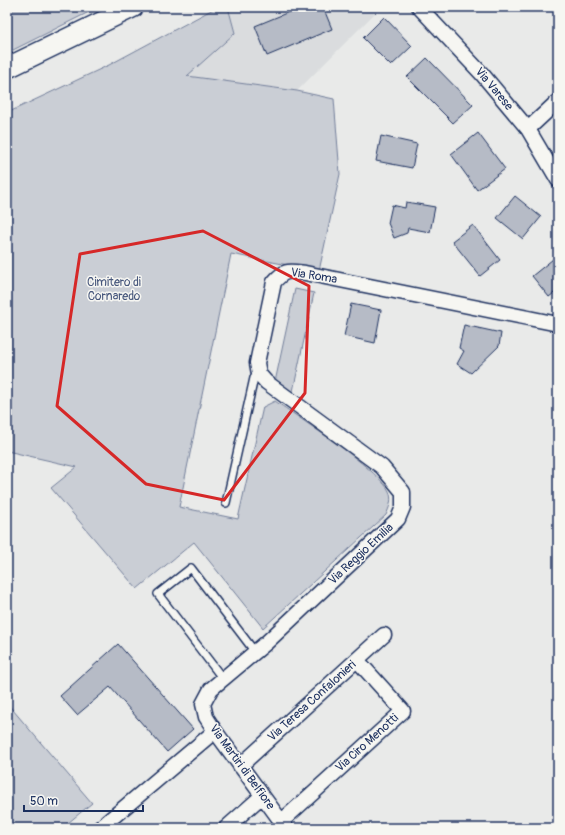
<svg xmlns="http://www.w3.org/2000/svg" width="565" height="835" font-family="Pangolin,sans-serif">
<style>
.built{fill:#dadcde}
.green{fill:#caced5;stroke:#727e9a}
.building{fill:#b6bbc6;stroke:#1b2f5e}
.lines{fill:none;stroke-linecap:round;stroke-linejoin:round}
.lane-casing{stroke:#1b2f5e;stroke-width:10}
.street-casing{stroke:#1b2f5e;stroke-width:17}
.secondary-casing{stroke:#1b2f5e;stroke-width:23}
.lane{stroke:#f6f6f2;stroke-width:7}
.street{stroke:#f6f6f2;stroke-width:14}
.secondary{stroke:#f6f6f2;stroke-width:20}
.marked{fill:none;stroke:#d62828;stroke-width:3;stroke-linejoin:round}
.labels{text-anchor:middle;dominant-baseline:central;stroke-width:3;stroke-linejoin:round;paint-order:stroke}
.street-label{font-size:12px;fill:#1b2f5e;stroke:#f6f6f2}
.park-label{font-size:12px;fill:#47577c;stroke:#f6f6f2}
</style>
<rect width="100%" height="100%" fill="#e9eae9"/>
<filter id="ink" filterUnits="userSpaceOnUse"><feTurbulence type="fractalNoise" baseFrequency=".025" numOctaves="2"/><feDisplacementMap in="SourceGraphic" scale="8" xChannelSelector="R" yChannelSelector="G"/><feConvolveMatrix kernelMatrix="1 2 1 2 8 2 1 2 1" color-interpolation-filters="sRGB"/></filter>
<g filter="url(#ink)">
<!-- built -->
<path class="built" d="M 228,7 L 381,7 L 297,91 L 186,76 L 235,33 Z"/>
<!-- green -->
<path class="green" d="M 7,7 L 99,7 L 7,53 Z
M 217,7 L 228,7 L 235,33 L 187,76 L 297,91 L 334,99 L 340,174 L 319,271 L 231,254 L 179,507 L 238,519 L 263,407 L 275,401 C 296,416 386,474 390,494 C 392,502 389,508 386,515 L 263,628 L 194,542 L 137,589 L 51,488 L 77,467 L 7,451 L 7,113 L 109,65 Z
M 295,289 L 314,293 L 292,396 L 275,382 Z
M 7,703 L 92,803 L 62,828 L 7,828 Z"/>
<!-- building -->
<path class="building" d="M 301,7 L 323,7 L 332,29 L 267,56 L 255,26 Z
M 384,17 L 412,46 L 391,66 L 363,38 Z
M 427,58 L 473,105 L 453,123 L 407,77 Z
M 478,133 L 505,169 L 477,190 L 451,154 Z
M 381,136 L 417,144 L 412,168 L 376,161 Z
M 515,196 L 541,217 L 523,239 L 497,218 Z
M 406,202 L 435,207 L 430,232 L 408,228 L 407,233 L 394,238 L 388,223 L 392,205 L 405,208 Z
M 473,225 L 500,260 L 480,276 L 452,241 Z
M 558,255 L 558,290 L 549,297 L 532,276 Z
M 351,304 L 381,310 L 375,343 L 344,336 Z
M 464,325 L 501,333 L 499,346 L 471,373 L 457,364 L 464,351 L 459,348 Z
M 118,644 L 193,729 L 167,752 L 110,687 L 77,715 L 60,696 Z"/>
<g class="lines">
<!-- lane casing -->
<g class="lane-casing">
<path id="lane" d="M 226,503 L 254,378 L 259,374
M 223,679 L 158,594 L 191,568 L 255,652"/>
</g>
<!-- street casing -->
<g class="street-casing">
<path id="street" d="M 419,7 L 482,74 L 528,129 L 558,180
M 528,129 L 558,101
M 240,766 L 384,635
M 281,822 L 403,711 L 357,660
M 100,828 L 215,731
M 226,828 L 262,796
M 286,828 L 215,731 L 206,717 L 203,704 L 211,689 L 266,643 L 398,519 L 403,507 L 403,492 L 382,467 L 266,382 L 259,374 L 257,363 L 274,282 C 285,269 289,271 305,273 L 558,324"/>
</g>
<!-- secondary casing -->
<g class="secondary-casing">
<path id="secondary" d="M 7,68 L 133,7"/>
</g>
<!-- lane -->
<use href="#lane" class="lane"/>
<!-- street -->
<use href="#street" class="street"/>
<!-- secondary -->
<use href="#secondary" class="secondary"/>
</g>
</g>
<!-- marked area -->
<path class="marked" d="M 203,231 L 309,286 L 305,393 L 224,500 L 146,484 L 57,406 L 80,254 Z"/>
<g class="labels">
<!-- street labels -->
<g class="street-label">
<text transform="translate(494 89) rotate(50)">Via Varese</text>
<text transform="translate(314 276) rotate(9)">Via Roma</text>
<text transform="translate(361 554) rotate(-43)">Via Reggio Emilia</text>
<text transform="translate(312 701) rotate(-42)">Via Teresa Confalonieri</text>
<text transform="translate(367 743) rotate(-42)">Via Ciro Menotti</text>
<text transform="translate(242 767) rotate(54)">Via Martiri di Belfiore</text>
</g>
<!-- park labels -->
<g class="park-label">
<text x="114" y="282">Cimitero di<tspan x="114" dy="14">Cornaredo</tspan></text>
</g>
</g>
<!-- margin -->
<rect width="565" height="835" fill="none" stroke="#f6f6f2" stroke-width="24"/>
<rect x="12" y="12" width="541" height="811" fill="none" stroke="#1b2f5e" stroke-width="1.5" filter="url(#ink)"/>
<!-- scale -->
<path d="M24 805v6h119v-6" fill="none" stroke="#1b2f5e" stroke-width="2"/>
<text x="30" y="805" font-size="12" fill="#1b2f5e" stroke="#f6f6f2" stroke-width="3" paint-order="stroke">50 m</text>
</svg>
